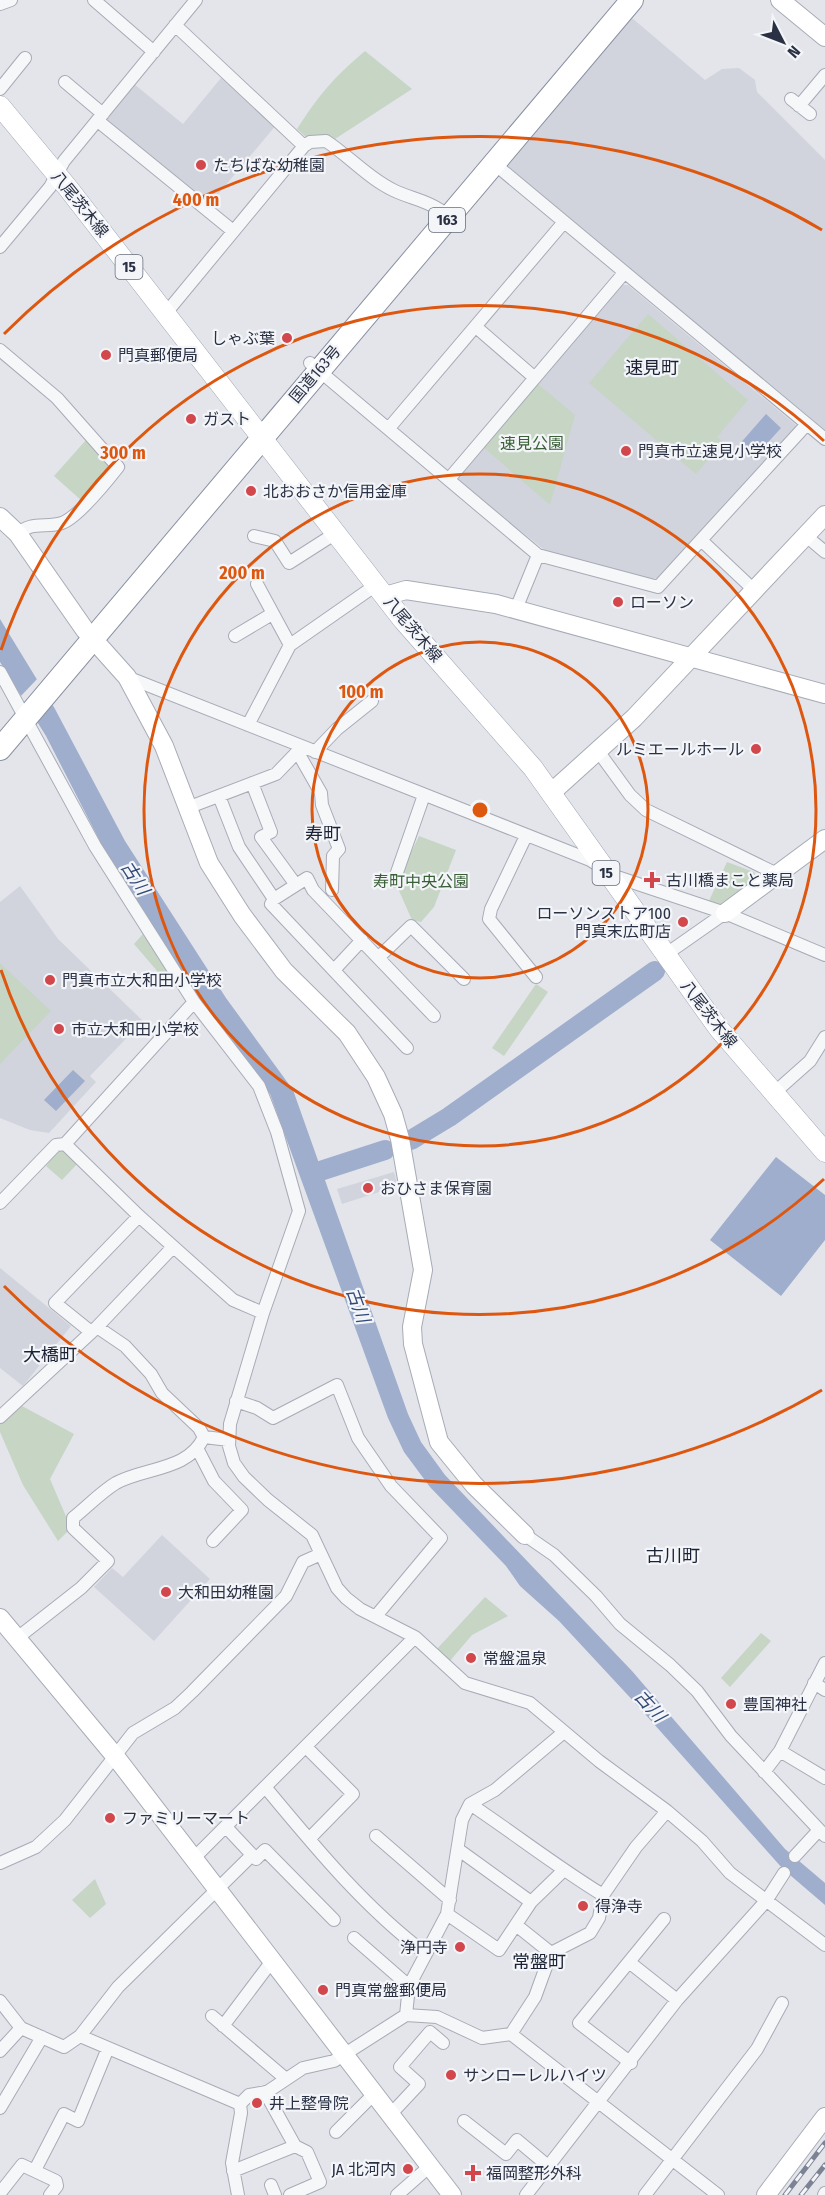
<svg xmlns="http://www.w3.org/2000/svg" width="825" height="2195" font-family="'Fira Sans Condensed','Noto Sans JP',sans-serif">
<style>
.built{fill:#d1d4dd}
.green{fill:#c6d5c4}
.water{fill:#9eaecc}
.pier{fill:#e3e5eb}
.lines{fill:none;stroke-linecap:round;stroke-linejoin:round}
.river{stroke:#9eaecc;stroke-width:20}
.street-casing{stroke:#a8abb6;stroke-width:14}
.secondary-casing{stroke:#a8abb6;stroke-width:20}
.primary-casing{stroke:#a2a8b7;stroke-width:21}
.highway-casing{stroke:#8a91a2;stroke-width:24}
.street{stroke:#f6f7f9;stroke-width:12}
.secondary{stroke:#fff;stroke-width:18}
.primary{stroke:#fff;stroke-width:20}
.highway{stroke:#fff;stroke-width:22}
.rail-casing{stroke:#7c8395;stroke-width:5}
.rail{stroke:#f3f5f8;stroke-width:3;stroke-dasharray:9;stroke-linecap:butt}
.ring{fill:none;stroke:#de570f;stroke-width:3}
.poi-dot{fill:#d1474b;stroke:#f3f5f8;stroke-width:2}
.labels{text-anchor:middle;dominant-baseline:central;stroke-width:4.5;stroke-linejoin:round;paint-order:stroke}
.shield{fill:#f3f5f8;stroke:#666c7a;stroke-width:1.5}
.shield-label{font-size:15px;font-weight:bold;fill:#2a3144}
.poi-label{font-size:16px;fill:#2a3144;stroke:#f3f5f8;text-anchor:start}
.street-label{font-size:16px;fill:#2a3144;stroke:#f3f5f8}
.park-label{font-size:16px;fill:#3a6037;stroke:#f3f5f8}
.neighbourhood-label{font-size:18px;fill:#1c2235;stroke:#f3f5f8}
.water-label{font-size:18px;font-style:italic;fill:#334a79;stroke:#f3f5f8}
.centre{fill:#de570f;stroke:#f3f5f8;stroke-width:3}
.ring-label{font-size:18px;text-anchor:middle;font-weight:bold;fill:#de570f;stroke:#f3f5f8;stroke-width:4.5;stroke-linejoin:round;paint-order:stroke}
</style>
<rect width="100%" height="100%" fill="#e3e5eb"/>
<!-- built -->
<path class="built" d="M 632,18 L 705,80 L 722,69 L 739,68 L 755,80 L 757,92 L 825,160 L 825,430 L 506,165 Z
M 221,78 L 277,124 L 209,205 L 108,124 L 107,118 L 134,84 L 183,124 Z
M 620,285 L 628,285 L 797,426 L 658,578 L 649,579 L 547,552 L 456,479 Z
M 20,886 L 58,939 L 143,1021 L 90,1076 L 96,1082 L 49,1133 L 30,1130 L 0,1118 L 0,902 Z
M 394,1172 L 398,1186 L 342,1204 L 337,1189 Z
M 0,1268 L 71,1326 L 23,1386 L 0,1368 Z
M 162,1535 L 210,1579 L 154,1641 L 94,1587 L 112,1568 L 123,1577 Z"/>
<!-- green -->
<path class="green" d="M 365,51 L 412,89 L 335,139 L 306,137 L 297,129 C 320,94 333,78 365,51 Z
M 648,314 L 748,400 L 717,437 L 723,442 L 696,474 L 589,383 Z
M 538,384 L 575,415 L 550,505 L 483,447 Z
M 86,440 L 112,468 L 82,501 L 54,476 Z
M 419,836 L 456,850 L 434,907 L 421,922 L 412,920 L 396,884 Z
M 727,862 L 754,872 L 757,878 L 718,906 L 708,903 Z
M 143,934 L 174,980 L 170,986 L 134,944 Z
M 0,963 L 51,1011 L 0,1064 Z
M 536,984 L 548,992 L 504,1056 L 492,1048 Z
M 61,1148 L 78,1163 L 62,1180 L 46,1166 Z
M 22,1406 L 74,1434 L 50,1479 L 71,1528 L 58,1541 L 23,1485 L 0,1432 L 0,1424 Z
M 485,1597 L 508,1616 L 472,1635 L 449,1662 L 436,1650 Z
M 761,1633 L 771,1641 L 730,1687 L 721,1678 Z
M 95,1879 L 106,1904 L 90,1918 L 72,1900 Z"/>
<!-- water -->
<path class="water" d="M 766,414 L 781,428 L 753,459 L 738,446 Z
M 0,619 L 55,709 L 125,841 L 226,998 L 293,1090 L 408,1414 L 421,1442 L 445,1475 L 632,1671 L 785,1849 L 825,1883 L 825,1905 L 783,1869 L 637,1705 L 559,1621 L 520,1586 L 506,1566 L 430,1487 L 404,1452 L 388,1418 L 270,1094 L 208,1012 L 107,855 L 46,736 L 0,662 Z
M 73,1070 L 85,1081 L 56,1111 L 44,1100 Z
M 776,1157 L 825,1195 L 825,1240 L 781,1296 L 710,1240 Z"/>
<!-- pier -->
<path class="pier" d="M 39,677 L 51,698 L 32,719 L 19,698 Z"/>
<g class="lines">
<!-- river -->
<path class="river" d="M 411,1140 L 449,1117 L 655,971
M 311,1174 L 385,1150"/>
<!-- street casing -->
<g class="street-casing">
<path id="street" d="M 94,0 L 154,52
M 0,4 L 11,0
M 65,82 L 103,114
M 0,89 L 25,58
M 791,99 L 810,114
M 799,106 L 825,75
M 98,121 L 233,231
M 304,146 L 310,142 L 326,141 C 349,156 368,178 393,190 C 409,198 426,200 440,210
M 491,161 L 825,439
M 0,247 L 50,187 L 64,161 L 196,0
M 166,313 L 304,146 L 175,25
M 476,327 L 535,378
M 0,350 L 57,398 L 118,467 C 107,481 78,517 62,523 C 47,528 30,521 18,534
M 310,363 L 538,555 L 658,587 L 807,424
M 389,428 L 564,222
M 449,479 L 624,273
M 254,536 L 275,541 L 289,563 L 336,533
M 806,536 L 825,552
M 701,540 L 754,590
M 257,584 L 290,645
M 516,609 L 538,555
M 235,636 L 272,614
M 0,672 L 95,846 L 194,1002 L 259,1086 L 277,1132 L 299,1211 L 263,1313 L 230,1424 L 229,1446 L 234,1463 L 244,1477 L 268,1500 L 312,1535 L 337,1588 L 346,1598 L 360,1609 L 415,1637 L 465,1683 L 530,1703 L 599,1761 L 667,1811 L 702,1841 L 730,1873 L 825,1945
M 127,677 L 590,860 L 617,877 L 725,913 L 825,955
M 248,725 L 290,645 L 376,585
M 297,751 L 321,793 L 322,805 L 339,849 L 333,856 L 332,890
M 598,751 L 630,795 L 646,810 L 777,874
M 315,752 L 337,729 L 372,701
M 252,783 L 271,832 L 261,837 L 296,885
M 219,796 L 239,847 L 274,899
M 187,808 L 276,774 L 302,747
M 526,836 L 491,909 L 489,919 L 536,977
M 394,881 L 424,795
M 665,955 L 725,913
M 379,957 L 411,926 L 464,979
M 334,970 L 362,940
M 407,1048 L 271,904 L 274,899 L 307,878 L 313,890 L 434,1016
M 774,1093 L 810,1061 L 825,1037
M 65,1144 L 194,1002
M 0,1203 L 56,1145 L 65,1144 L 139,1216 L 233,1300 L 263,1313
M 97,1327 L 125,1346 L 151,1374 L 162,1393 L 199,1428 L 204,1437
M 91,1332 L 55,1303 L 139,1216
M 236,1401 L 257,1408 L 273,1418 L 337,1385 L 358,1438 L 391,1486 L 441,1538 L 376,1616
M 0,1417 L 97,1327 L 173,1247
M 198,1450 L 214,1481 L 242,1510 L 213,1541
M 525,1535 L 554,1555 L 596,1596 L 620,1624 L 670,1665 L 697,1691 L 731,1736 L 825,1836
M 16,1639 L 81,1588 L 108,1561 L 73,1528 L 73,1518 C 87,1507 101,1492 116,1483 C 145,1467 188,1471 204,1437 L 229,1440
M 814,1683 L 825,1690
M 307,1748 L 353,1794 L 309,1839
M 780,1751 L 825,1778
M 764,1772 L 780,1751 L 825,1663
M 266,1788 C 315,1847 364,1907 425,1953
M 470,1804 C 515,1834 557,1867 603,1895
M 226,1827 L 256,1859 L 265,1850 L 334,1920
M 376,1836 L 450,1900
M 459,1850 L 531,1902
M 795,1856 L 819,1830
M 193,1859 L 415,1637
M 0,1863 L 36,1847 L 65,1820 L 133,1733 L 175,1708 L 192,1692 L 286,1596 L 303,1562 L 321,1554
M 447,1914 L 499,1950 L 531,1902 L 563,1871
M 516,1925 L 551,1953
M 354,1938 L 409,1986
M 629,1962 L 677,2000
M 0,2001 L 21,2028 L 64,2047 L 80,2036 L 240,2104
M 406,2015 L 409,1986 L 447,1914 L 462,1820 L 470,1804 L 495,1790 L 564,1732
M 212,2016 L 286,2079
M 223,2026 L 272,1961
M 511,2034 L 718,2195
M 80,2036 L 118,1987 L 252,1855
M 0,2051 L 21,2028
M 631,2063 L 579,2023 L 664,1919
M 265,2092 L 295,2146 L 307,2152 L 320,2182 L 290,2195
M 240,2104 L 249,2095 L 267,2092 L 303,2068 L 334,2061 L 406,2015 L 437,2017 L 482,2038 L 511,2034 L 535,1997 L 551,1953 L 590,1933 L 599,1918 L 603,1895 L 636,1847 L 667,1811
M 0,2108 L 42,2037
M 390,2115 L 419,2084 L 400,2067 L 430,2032 L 443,2043
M 464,2121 L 506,2154 L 517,2140 L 548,2166
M 336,2132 L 374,2094
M 35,2170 L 64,2114 L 78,2121 L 108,2048
M 233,2171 L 295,2146
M 271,2185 L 275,2195
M 0,2193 L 22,2165 L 56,2181 L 57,2186 L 50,2195
M 238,2195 L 232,2163 L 241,2113 L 240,2104
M 397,2195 L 430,2166
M 526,2195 L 677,2000 L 766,1901 L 784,1873
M 645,2195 L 757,2049 L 782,2003
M 824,2195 L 825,2193"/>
</g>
<!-- secondary casing -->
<g class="secondary-casing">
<path id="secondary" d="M 780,0 L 825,37
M 0,517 L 18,534 L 85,630 L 127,677 L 164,746 L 209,863 L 242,915 L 284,971 L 347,1033 L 376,1077 L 393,1114 L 400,1139 L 423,1270 L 412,1327 L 413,1344 L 439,1442 L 474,1485 L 525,1535
M 385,596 L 406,590 L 496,604 L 825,694
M 552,792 L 634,718 L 825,515
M 725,913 L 825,839
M 0,1618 L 115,1756 L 452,2195
M 766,2195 L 825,2117"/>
</g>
<!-- primary casing -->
<g class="primary-casing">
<path id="primary" d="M 0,106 L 68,188 L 403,620 L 533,768 L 719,1029 L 825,1152"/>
</g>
<!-- highway casing -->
<g class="highway-casing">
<path id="highway" d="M 0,749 L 632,0"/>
</g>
<!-- street -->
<use href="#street" class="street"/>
<!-- secondary -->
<use href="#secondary" class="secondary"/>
<!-- primary -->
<use href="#primary" class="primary"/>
<!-- highway -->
<use href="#highway" class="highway"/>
<!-- rail casing -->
<g class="rail-casing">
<path id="rail" d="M 785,2195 L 825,2143
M 801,2195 L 825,2165"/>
</g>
<!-- rail -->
<use href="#rail" class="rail"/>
</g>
<!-- distance rings -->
<g class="ring">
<circle cx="480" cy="810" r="168"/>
<circle cx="480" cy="810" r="336"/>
<path d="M824 1179A505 505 0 0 1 1 970M1 650A505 505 0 0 1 824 441"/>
<path d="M822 1390A673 673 0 0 1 4 1286M4 334A673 673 0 0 1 822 230"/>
</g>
<!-- markers -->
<g class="poi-dot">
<circle cx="201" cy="165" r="6"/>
<circle cx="287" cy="338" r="6"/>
<circle cx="106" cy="355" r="6"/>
<circle cx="191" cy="419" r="6"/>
<circle cx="626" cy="451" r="6"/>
<circle cx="251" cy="491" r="6"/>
<circle cx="618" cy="602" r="6"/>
<circle cx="756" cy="749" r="6"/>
<path d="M649 871h6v6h6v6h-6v6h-6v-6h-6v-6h6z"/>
<circle cx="683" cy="922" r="6"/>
<circle cx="50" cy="980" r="6"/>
<circle cx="59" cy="1029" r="6"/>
<circle cx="368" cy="1188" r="6"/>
<circle cx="166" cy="1592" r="6"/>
<circle cx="471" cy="1658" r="6"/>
<circle cx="731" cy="1704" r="6"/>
<circle cx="110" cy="1818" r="6"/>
<circle cx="583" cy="1906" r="6"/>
<circle cx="460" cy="1947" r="6"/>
<circle cx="323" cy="1990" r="6"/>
<circle cx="451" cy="2075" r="6"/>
<circle cx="257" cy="2103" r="6"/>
<circle cx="408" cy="2169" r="6"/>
<path d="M470 2164h6v6h6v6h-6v6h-6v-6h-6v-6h6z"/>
</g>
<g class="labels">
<!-- shield labels -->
<g class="shield">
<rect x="429" y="208" width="36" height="24" rx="4.5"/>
<rect x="115.5" y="255" width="27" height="24" rx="4.5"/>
<rect x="592.5" y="861" width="27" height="24" rx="4.5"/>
</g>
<g class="shield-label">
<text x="447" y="220">163</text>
<text x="129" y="267">15</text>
<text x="606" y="873">15</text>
</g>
<!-- poi labels -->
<g class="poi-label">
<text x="213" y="165">たちばな幼稚園</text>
<text x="275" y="338" text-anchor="end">しゃぶ葉</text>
<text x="118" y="355">門真郵便局</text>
<text x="203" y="419">ガスト</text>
<text x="638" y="451">門真市立速見小学校</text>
<text x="263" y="491">北おおさか信用金庫</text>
<text x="630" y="602">ローソン</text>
<text x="744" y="749" text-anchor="end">ルミエールホール</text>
<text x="666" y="880">古川橋まこと薬局</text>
<text x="671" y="913" text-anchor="end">ローソンストア100<tspan x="671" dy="18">門真末広町店</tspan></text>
<text x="62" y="980">門真市立大和田小学校</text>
<text x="71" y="1029">市立大和田小学校</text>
<text x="380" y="1188">おひさま保育園</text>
<text x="178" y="1592">大和田幼稚園</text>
<text x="483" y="1658">常盤温泉</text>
<text x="743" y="1704">豊国神社</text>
<text x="122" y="1818">ファミリーマート</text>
<text x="595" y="1906">得浄寺</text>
<text x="448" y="1947" text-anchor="end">浄円寺</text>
<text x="335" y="1990">門真常盤郵便局</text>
<text x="463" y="2075">サンローレルハイツ</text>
<text x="269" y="2103">井上整骨院</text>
<text x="396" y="2169" text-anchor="end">JA 北河内</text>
<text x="486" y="2173">福岡整形外科</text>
</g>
<!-- street labels -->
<g class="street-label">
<text transform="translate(80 204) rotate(51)">八尾茨木線</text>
<text transform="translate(315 374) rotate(-50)">国道163号</text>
<text transform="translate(413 629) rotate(50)">八尾茨木線</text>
<text transform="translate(709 1014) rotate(52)">八尾茨木線</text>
</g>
<!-- park labels -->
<g class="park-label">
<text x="532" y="443">速見公園</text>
<text x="421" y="881">寿町中央公園</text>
</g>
<!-- neighbourhood labels -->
<g class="neighbourhood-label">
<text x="652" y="368">速見町</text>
<text x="323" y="834">寿町</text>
<text x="50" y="1355">大橋町</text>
<text x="673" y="1556">古川町</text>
<text x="539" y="1962">常盤町</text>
</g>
<!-- water labels -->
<g class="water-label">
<text transform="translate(135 878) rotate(57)">古川</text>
<text transform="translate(358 1305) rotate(70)">古川</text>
<text transform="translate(650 1706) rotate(48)">古川</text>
</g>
</g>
<circle cx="480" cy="810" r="9" class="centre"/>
<g class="ring-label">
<text x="196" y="206">400 m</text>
<text x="123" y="459">300 m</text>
<text x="242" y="579">200 m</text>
<text x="361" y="698">100 m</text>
</g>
<!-- north arrow -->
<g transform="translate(783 42) rotate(132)" stroke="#f3f5f8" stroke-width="4.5" paint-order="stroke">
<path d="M0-4.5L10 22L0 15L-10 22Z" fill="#2a3144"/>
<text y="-9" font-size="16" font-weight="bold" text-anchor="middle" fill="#2a3144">N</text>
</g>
</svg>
